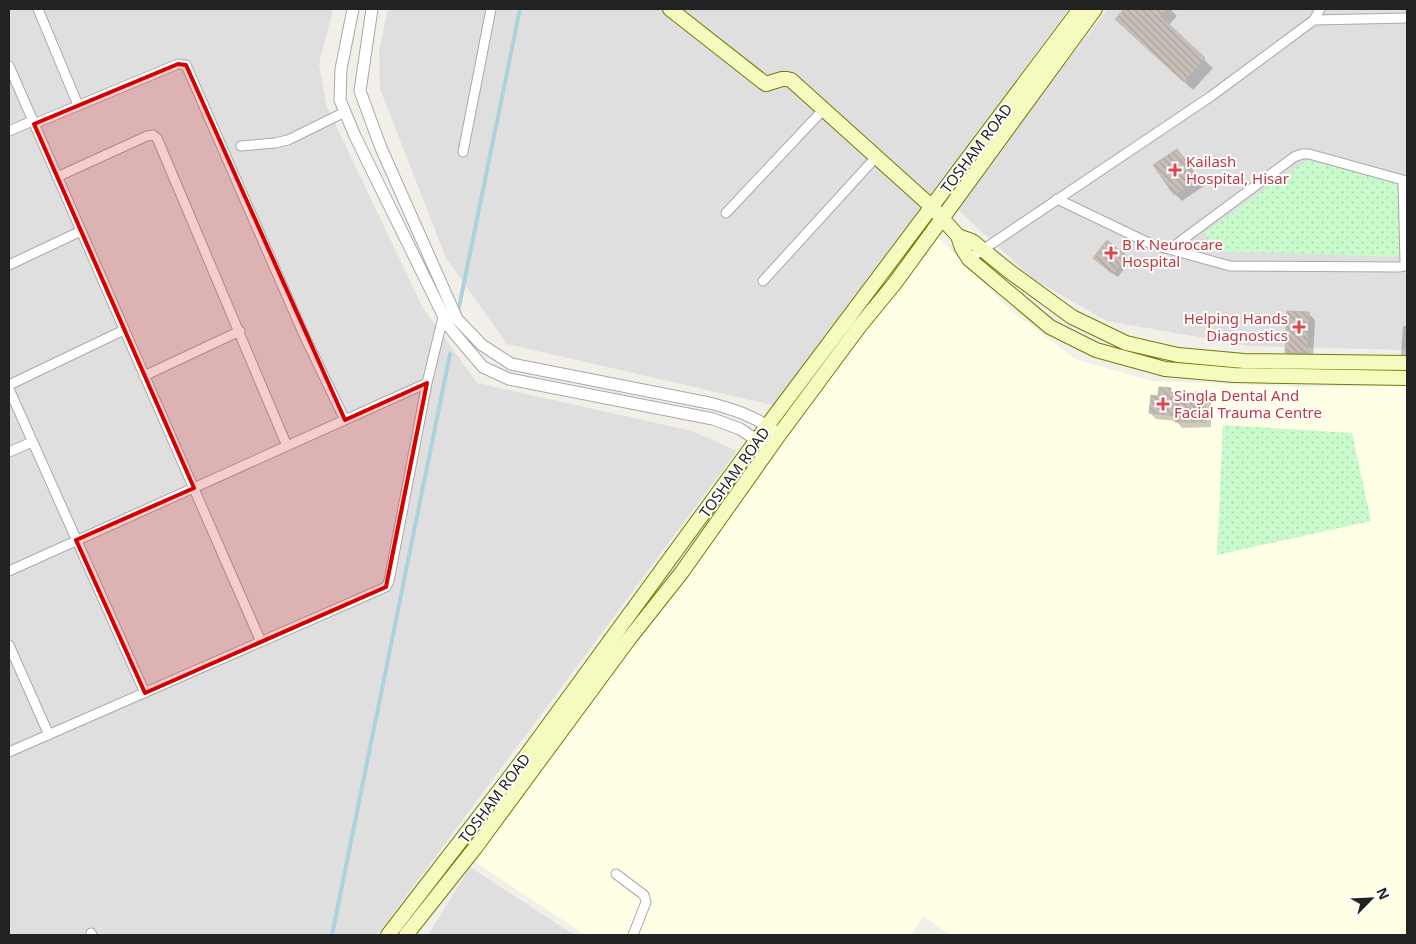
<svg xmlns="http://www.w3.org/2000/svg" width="1416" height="944" font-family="'Noto Sans',sans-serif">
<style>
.residential{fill:#e0dfdf}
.education{fill:#ffffe5}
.park{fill:url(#park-dots)}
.shadow{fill:#0003}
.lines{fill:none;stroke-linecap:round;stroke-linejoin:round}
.stream{stroke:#aad3df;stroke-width:4}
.building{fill:url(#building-back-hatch);stroke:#c4b6ab}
.minor-casing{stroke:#a9a9a9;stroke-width:11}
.tertiary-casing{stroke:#a9a9a9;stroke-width:13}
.secondary-casing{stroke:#707d05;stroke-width:16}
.minor{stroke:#fff;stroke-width:9}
.tertiary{stroke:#fff;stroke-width:11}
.secondary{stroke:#f7fabf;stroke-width:14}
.marked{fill:#d40000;fill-opacity:0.2;stroke:#d40000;stroke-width:4;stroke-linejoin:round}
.health-dot{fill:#e0444e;stroke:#fff;stroke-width:2}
.labels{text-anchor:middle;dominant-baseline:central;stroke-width:4;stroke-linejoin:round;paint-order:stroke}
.street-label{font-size:15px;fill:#222;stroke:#fff}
.health-label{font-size:15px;fill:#be3a42;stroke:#fff;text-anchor:start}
</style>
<defs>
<pattern id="park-dots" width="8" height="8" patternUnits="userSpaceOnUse" patternTransform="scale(1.25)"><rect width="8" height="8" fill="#c8facc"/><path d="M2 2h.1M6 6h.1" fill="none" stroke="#acd6af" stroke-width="1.8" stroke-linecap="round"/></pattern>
<pattern id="building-back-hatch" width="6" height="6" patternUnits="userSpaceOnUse" patternTransform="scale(1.25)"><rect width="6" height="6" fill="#c7bfb8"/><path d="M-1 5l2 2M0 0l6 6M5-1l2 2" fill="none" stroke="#aba49e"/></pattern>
</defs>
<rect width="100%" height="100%" fill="#f2efe9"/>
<!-- residential -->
<path class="residential" d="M 9,9 L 333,9 L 319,64 L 327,107 L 423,308 L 477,383 L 692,431 L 737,451 L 377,935 L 9,935 Z
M 388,9 L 1069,9 L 777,406 L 507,344 L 446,258 L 380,89 L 379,51 Z
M 1108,9 L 1407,9 L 1407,350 L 1249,346 L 1107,321 L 1033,279 L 954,206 Z
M 470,867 L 574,935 L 428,935 Z"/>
<!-- education -->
<path class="education" d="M 936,235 L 1013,312 L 1077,360 L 1153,381 L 1301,387 L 1407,386 L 1407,935 L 950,935 L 923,916 L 911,935 L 586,935 L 473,861 L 854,343 Z"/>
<!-- park -->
<path class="park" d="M 1307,160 L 1399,183 L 1399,257 L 1212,251 L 1205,232 Z
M 1223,425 L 1352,433 L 1371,521 L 1217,555 Z"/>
<!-- shadow -->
<path class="shadow" d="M 1125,9 L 1170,9 L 1177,16 L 1168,26 L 1213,68 L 1193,90 L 1116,19 Z
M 1177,150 L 1184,157 L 1204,186 L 1182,201 L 1175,194 L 1155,165 Z
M 1126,257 L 1130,261 L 1118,277 L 1099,263 Z
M 1308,313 L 1315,320 L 1313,359 L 1293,359 L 1286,352 Z
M 1403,326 L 1407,326 L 1407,360 L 1401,354 Z
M 1170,390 L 1175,394 L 1204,394 L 1211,400 L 1211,427 L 1182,428 L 1176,421 L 1156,419 L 1150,413 L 1159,398 Z"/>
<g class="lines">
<!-- stream -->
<path class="stream" d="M 458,312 L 520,9
M 332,935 L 450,354"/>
</g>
<!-- building -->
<path class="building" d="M 1124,9 L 1167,9 L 1160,16 L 1205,58 L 1184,82 L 1115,19 Z
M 1177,149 L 1198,179 L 1174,195 L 1153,165 Z
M 1107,240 L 1127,256 L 1113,274 L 1093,258 Z
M 1287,311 L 1309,312 L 1307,353 L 1285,353 Z
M 1159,387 L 1171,388 L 1170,393 L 1205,392 L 1206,422 L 1175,422 L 1175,416 L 1149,413 L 1151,395 L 1158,396 Z"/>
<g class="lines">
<!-- minor casing -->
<g class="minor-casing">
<path id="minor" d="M 38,9 L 78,105
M 1314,20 L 1407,18
M 9,66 L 261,642
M 34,124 L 178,64 L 186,65 L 304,335 L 345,420
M 9,131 L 32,121
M 241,146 L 275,143 L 288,140 L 345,112
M 463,152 L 491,9
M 57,177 L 147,136 L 153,135 L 157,138 L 287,446
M 1057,199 L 1151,244 L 1230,266 L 1399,267 L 1404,266 L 1405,262 L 1403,180 L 1309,154 L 1302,154 L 1294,157 L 1170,249
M 726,213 L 823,110
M 969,259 L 1210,97 L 1314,20 L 1320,9
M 9,265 L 81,231
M 763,281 L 877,156
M 144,376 L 240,331
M 9,385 L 124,330
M 9,389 L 145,693
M 9,452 L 32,442
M 9,571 L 427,383
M 9,645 L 49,735
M 9,752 L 386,587 L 389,581 L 427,383 L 444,313
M 616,874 L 644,895 L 646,902 L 633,935
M 91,933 L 92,935"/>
</g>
<!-- tertiary casing -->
<g class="tertiary-casing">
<path id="tertiary" d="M 353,9 L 341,69 L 340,100 L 355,136 L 449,327 L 483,367 L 509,379 L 713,419 L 740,429 L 770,449
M 372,9 L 360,91 L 381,148 L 457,319 L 482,345 L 511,364 L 709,403 C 733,409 754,416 773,430"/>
</g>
<!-- secondary casing -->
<g class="secondary-casing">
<path id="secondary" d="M 670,9 L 763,82 L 766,84 L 782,79 L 787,79 L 791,80 L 932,207 L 958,236 L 962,248 L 969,259 L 1050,327 L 1096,350 L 1165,369 L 1234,375 L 1407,378
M 958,236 L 972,241 L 1009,271 L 1072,317 L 1126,343 L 1178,355 L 1244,361 L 1407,363
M 388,935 L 526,756 L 767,426 L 1080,9
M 406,935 L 475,848 L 629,639 L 682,572 L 779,435 L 859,327 L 895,283 L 1095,9"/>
</g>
<!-- minor -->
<use href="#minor" class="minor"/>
<!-- tertiary -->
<use href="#tertiary" class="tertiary"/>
<!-- secondary -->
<use href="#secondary" class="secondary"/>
</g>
<!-- marked area -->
<path class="marked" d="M 178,64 L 186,65 L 345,420 L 427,383 L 386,587 L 145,693 L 76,540 L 194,488 L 34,124 Z"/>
<!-- markers -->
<g class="health-dot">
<path d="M1172.5 162.5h5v5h5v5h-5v5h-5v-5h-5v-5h5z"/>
<path d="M1108.5 245.5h5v5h5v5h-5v5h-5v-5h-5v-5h5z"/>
<path d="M1296.5 319.5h5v5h5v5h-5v5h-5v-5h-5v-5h5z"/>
<path d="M1160.5 396.5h5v5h5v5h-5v5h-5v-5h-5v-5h5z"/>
</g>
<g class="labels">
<!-- street labels -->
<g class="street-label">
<text transform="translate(976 148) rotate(-53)">TOSHAM ROAD</text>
<text transform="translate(734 472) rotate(-54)">TOSHAM ROAD</text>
<text transform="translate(494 798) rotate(-53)">TOSHAM ROAD</text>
</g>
<!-- health labels -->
<g class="health-label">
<text x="1186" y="161">Kailash<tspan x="1186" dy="17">Hospital, Hisar</tspan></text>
<text x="1122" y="244">B K Neurocare<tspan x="1122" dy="17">Hospital</tspan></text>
<text x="1288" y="318" text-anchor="end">Helping Hands<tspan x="1288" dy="17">Diagnostics</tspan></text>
<text x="1174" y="395">Singla Dental And<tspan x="1174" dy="17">Facial Trauma Centre</tspan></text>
</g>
</g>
<!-- border -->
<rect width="1416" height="944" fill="none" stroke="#222222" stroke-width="20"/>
<!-- north arrow -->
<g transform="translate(1371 899) rotate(66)" stroke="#ffffff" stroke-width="4" paint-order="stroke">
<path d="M0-4L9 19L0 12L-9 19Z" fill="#222222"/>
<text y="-8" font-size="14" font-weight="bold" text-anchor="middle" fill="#222222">N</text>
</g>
</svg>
